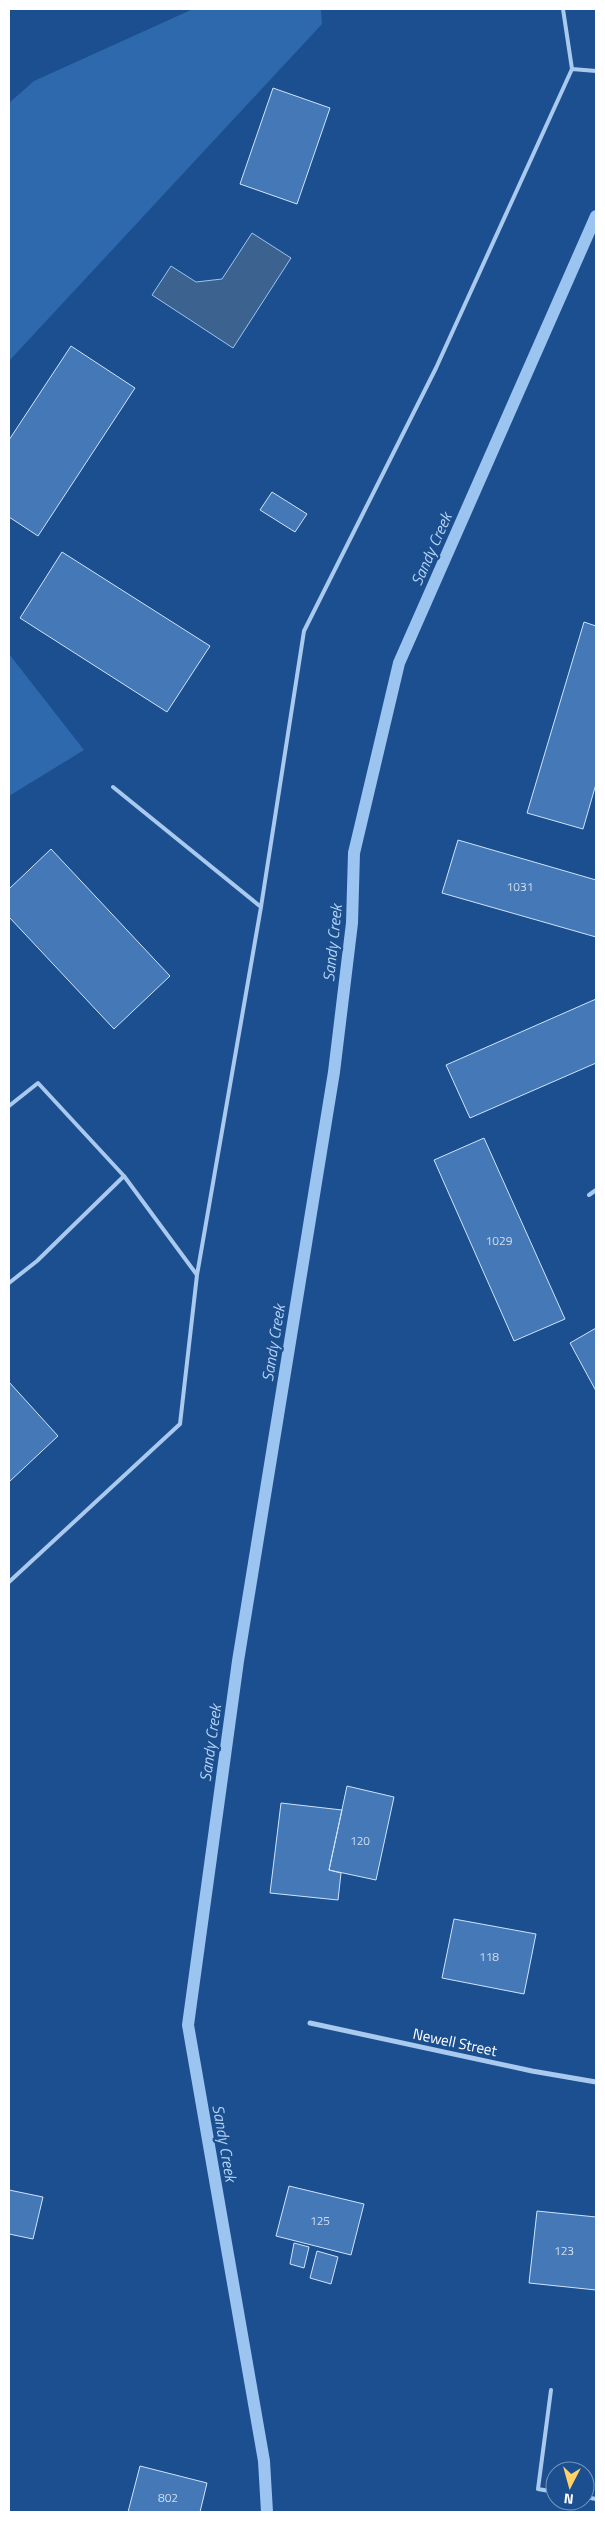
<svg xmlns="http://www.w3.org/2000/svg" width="605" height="2521" font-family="'Titillium Web',sans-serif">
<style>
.green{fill:#2e69ad}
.water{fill:#3c6290;stroke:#9cc4f0}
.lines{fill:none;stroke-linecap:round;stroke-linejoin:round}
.stream{stroke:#9cc4f0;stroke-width:12}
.building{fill:#4478b7;stroke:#cfe3fa}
.service{stroke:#a9c9ee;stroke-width:4}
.minor{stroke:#a9c9ee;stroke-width:5}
.labels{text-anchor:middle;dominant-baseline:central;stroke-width:4.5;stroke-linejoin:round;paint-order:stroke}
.number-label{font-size:12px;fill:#d0dded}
.street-label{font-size:15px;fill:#fff;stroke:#1b4f8f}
.water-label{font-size:16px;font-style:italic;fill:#b5d3f5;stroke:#1b4f8f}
</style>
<rect width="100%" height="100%" fill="#1b4f8f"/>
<!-- green -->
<path class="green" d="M 193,9 L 321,9 L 322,24 L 9,361 L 9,103 L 34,81 Z
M 9,654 L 84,750 L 9,796 Z"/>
<!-- water -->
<path class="water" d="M 252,233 L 291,258 L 233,348 L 152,295 L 171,266 L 196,282 L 222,279 Z"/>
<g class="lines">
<!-- stream -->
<path class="stream" d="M 267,2512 L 264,2461 L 188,2025 L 238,1661 L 334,1072 L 352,923 L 354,853 L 399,663 L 596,216"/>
</g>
<!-- building -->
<path class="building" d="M 273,88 L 330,108 L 297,204 L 240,184 Z
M 71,346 L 135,388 L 38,536 L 9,517 L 9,440 Z
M 272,492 L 307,514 L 295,532 L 260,510 Z
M 62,552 L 210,646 L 167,712 L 20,618 Z
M 584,622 L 596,626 L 596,784 L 583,829 L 527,813 Z
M 458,840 L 596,880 L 596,937 L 442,893 Z
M 51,849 L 170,976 L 114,1029 L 9,917 L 9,889 Z
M 596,999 L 596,1063 L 470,1118 L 446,1065 Z
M 484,1138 L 565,1319 L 514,1341 L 434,1160 Z
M 596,1328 L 596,1391 L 570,1343 Z
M 9,1382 L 58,1436 L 9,1482 Z
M 347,1786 L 394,1797 L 376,1880 L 329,1870 Z
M 281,1803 L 342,1810 L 329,1870 L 341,1873 L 338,1900 L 270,1893 Z
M 454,1919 L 536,1934 L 524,1994 L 442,1978 Z
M 289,2186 L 364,2204 L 351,2255 L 276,2236 Z
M 9,2190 L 43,2197 L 33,2239 L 9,2234 Z
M 537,2211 L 596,2217 L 596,2290 L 529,2283 Z
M 294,2243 L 309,2247 L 304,2268 L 290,2264 Z
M 317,2251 L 338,2257 L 331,2284 L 310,2278 Z
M 140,2466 L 207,2483 L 200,2512 L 128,2512 Z"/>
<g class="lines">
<!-- service -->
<path class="service" d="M 572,69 L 596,71
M 113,787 L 261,907
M 9,1106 L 38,1083 L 124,1176 L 197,1275
M 589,1195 L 596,1190
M 9,1283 L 37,1261 L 124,1176
M 9,1582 L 180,1424 L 197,1275 L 261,907 L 304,631 L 436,368 L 572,69 L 563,9
M 551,2390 L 538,2489 L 555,2492
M 585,2497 L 596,2499"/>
<!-- minor -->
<path class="minor" d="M 310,2023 L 532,2071 L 596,2082"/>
</g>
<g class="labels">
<!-- number labels -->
<g class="number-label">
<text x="520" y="886">1031</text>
<text x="499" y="1240">1029</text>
<text x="360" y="1840">120</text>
<text x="489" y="1956">118</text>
<text x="320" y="2220">125</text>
<text x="564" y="2250">123</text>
<text x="168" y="2497">802</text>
</g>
<!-- street labels -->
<g class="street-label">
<text transform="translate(455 2042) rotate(12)">Newell Street</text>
</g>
<!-- water labels -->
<g class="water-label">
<text transform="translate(431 549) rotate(-66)">Sandy Creek</text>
<text transform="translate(332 943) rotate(-84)">Sandy Creek</text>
<text transform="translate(273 1343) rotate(-81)">Sandy Creek</text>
<text transform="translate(210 1743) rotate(-82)">Sandy Creek</text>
<text transform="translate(225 2143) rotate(80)">Sandy Creek</text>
</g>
</g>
<!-- border -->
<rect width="605" height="2521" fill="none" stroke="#ffffff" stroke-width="20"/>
<!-- north arrow -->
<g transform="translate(570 2486) rotate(186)"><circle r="24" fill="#1b4f8f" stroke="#7695bc"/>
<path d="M0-4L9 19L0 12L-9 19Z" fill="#ffd166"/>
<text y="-8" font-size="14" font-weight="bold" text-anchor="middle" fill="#ffffff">N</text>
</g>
</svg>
